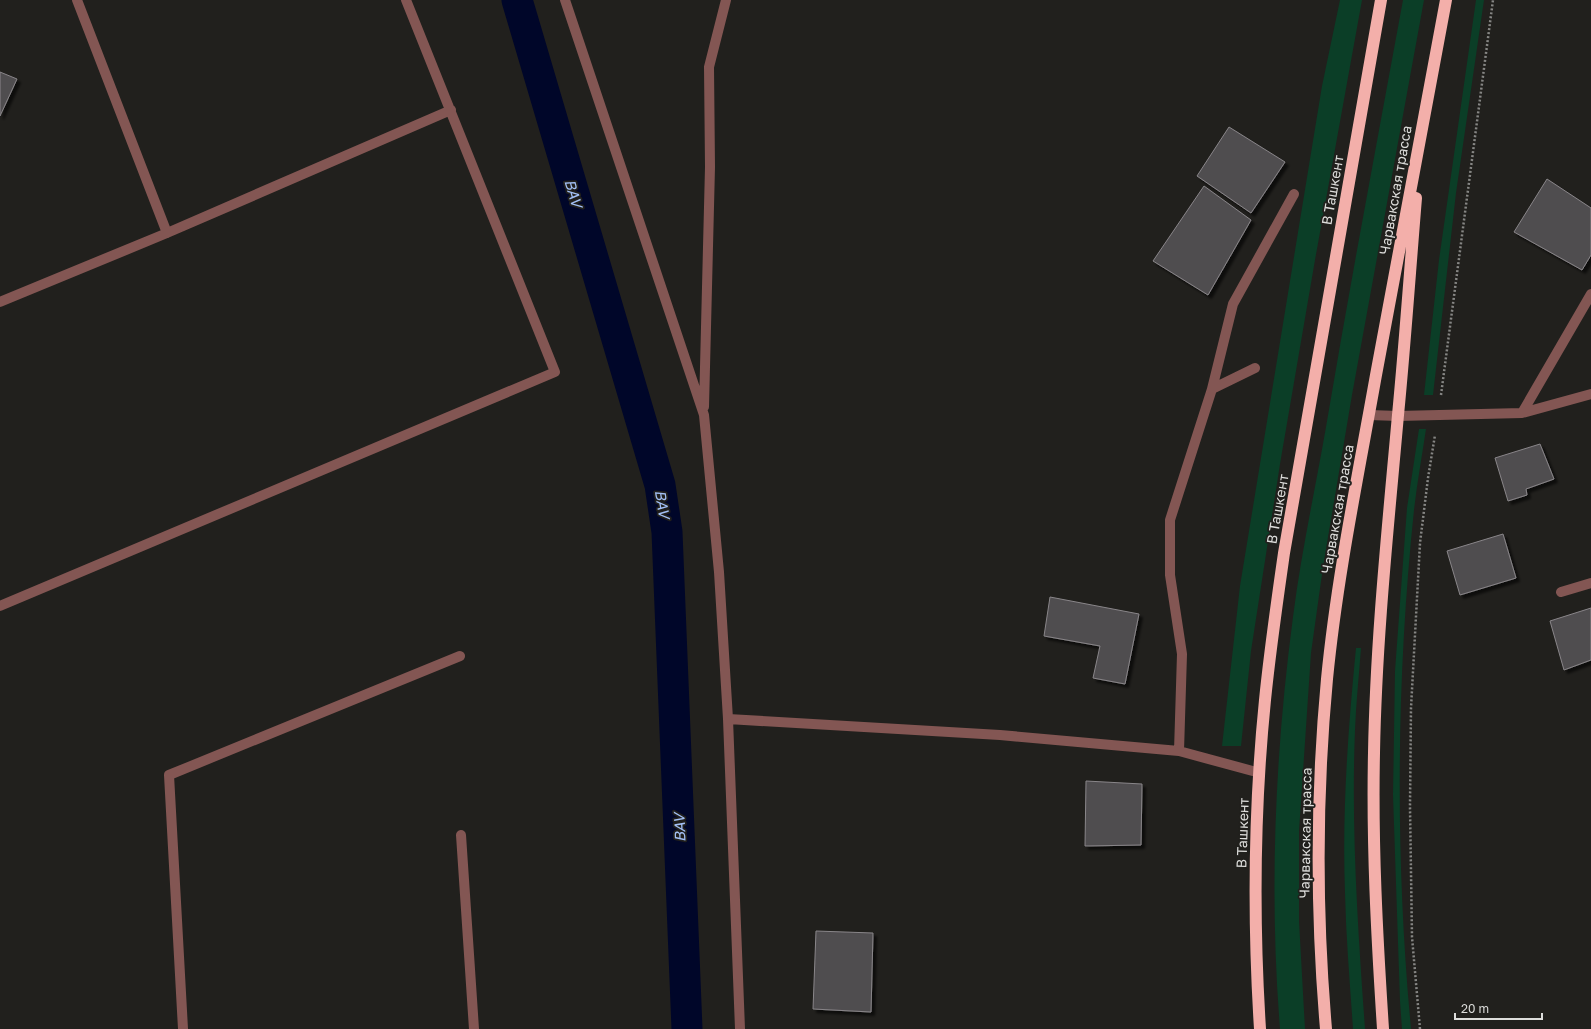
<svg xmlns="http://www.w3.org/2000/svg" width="1591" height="1029" font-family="'Golos Text',sans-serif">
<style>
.green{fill:#0b3e27}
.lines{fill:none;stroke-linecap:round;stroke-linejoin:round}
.canal{stroke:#000629;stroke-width:31}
.building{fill:#504d50;stroke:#898689;filter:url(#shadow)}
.path{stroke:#868684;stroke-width:2.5;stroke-dasharray:2 2;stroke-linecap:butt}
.minor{stroke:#835653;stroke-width:10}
.highway{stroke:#f3afaa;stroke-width:12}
.labels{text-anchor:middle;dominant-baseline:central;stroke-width:3.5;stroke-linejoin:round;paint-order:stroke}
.street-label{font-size:14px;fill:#dddddb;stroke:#21201d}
.water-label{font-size:15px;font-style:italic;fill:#a3c0f6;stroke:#21201d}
</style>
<defs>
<filter id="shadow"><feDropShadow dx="3.5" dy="3.5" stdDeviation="1" flood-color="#0009"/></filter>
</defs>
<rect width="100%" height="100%" fill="#21201d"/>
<!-- green -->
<path class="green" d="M 1340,0 L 1362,0 L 1315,260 L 1280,464 L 1251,651 L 1241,746 L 1222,746 L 1240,586 L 1322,86 Z
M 1403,0 L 1424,0 L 1352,395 L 1323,567 L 1311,653 L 1299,831 L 1299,921 L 1305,1029 L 1280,1029 C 1269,892 1275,753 1293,617 C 1301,554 1315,490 1326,427 C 1350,284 1377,142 1403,0 Z
M 1476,0 L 1484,0 L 1456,193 L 1433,395 L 1424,395 L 1439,260 Z
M 1419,429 L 1426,429 C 1422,456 1417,483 1414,510 C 1396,682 1395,857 1411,1029 L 1402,1029 L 1400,1001 L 1393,795 L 1395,671 L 1407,508 Z
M 1356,648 L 1361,648 C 1359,675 1356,703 1355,730 C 1351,829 1358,930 1365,1029 L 1353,1029 C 1350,984 1346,938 1345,893 C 1342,811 1348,730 1356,648 Z"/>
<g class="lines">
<!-- canal -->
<path class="canal" d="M 517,0 L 660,485 L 667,532 L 687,1029"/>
</g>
<!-- building -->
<path class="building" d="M 0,72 L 17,79 L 0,116 Z
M 1229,127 L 1285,162 L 1251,213 L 1197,176 Z
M 1547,179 L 1591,208 L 1591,255 L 1582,270 L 1514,232 Z
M 1204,186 L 1251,220 L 1208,295 L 1153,261 Z
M 1540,444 L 1554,479 L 1526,489 L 1527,495 L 1508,501 L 1495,458 Z
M 1503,534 L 1516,578 L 1460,595 L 1447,551 Z
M 1050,597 L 1139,614 L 1125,684 L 1093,678 L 1100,646 L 1044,636 Z
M 1591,608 L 1591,660 L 1564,670 L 1550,621 Z
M 1086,781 L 1142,784 L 1141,845 L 1085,846 Z
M 816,931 L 873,933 L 871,1012 L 813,1009 Z"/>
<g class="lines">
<!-- path -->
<path class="path" d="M 1441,395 L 1493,0
M 1420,1029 L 1412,937 L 1410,807 L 1411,708 L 1420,543 L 1428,478 L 1435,435"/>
<!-- minor -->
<path class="minor" d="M 77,0 L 167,233
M 565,0 L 704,415 L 719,572 L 728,719 L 740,1029
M 0,302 L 167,233 L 451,110
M 1212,389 L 1255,368
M 704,407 L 710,167 L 709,67 L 726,0
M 1522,413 L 1591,294
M 1369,415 L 1398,416 L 1522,413 L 1591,394
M 1561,592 L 1591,583
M 0,606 L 555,372 L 406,0
M 728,719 L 1000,735 L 1179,751 L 1260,773
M 1179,751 L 1182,654 L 1170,575 L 1170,520 L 1212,389 L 1233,304 L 1294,194
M 461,835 L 474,1029
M 183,1029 L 169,775 L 460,656"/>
<!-- highway -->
<path class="highway" d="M 1260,1029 C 1253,919 1254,809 1265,700 C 1270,650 1277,602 1284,553 L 1381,0
M 1326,1029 C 1316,913 1316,796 1327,679 C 1337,577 1358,476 1376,375 C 1399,250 1423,125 1446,0
M 1383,1029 C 1377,937 1372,845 1374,753 C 1376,640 1388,527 1398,415 C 1405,343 1410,270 1416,198"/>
</g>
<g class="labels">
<!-- street labels -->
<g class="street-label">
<text transform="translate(1332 190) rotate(-80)">В Ташкент</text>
<text transform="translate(1395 190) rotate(-80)">Чарвакская трасса</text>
<text transform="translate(1277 509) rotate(-80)">В Ташкент</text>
<text transform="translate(1337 509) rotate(-80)">Чарвакская трасса</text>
<text transform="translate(1242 833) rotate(-88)">В Ташкент</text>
<text transform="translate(1305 833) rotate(-89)">Чарвакская трасса</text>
</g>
<!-- water labels -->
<g class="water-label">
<text transform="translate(574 193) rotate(74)">BAV</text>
<text transform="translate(663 504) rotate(81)">BAV</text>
<text transform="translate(679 828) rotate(-92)">BAV</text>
</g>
</g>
<!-- scale -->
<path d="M1455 1013v6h87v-6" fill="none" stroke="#dddddb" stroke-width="2"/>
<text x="1461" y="1013" font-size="12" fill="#dddddb" stroke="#21201d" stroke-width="3" paint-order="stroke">20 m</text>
</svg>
